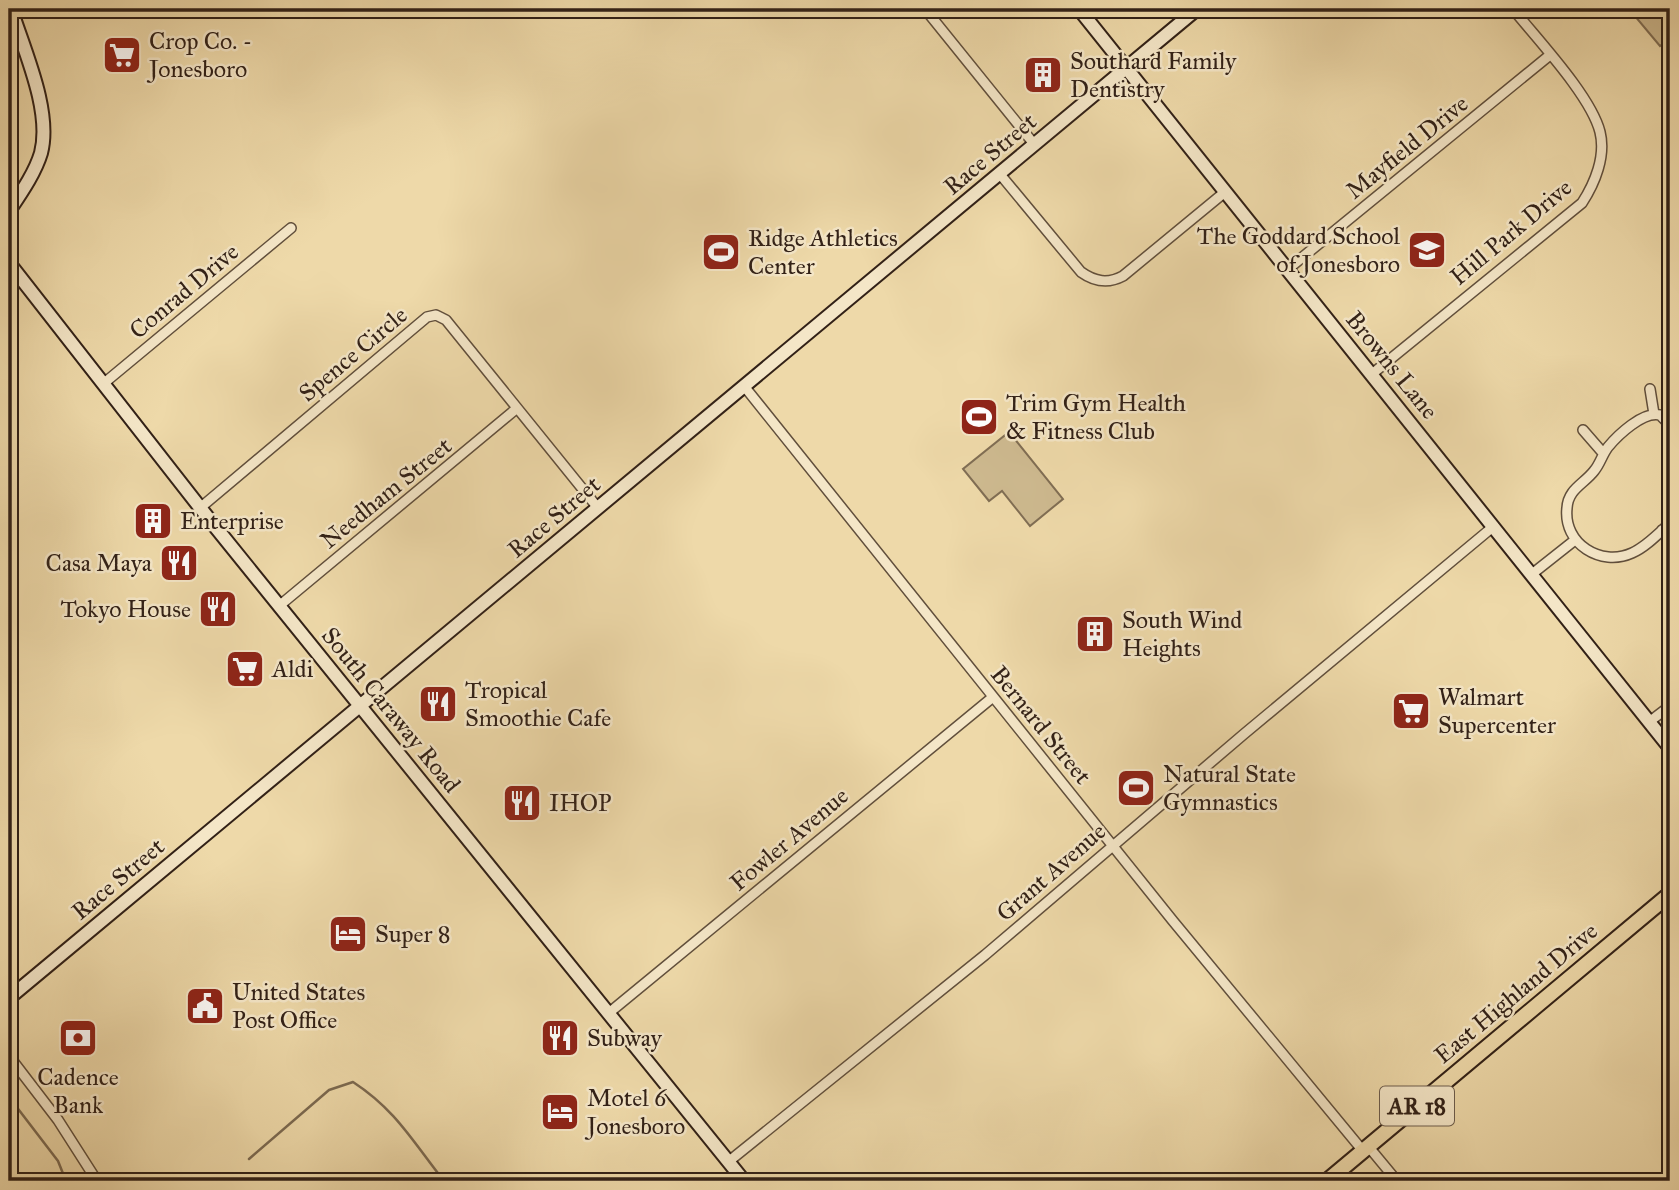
<svg xmlns="http://www.w3.org/2000/svg" width="1679" height="1190" font-family="'IM FELL Great Primer',serif">
<style>
.green{fill:#ceba90;stroke:#806e54;stroke-width:2}
.lines{fill:none;stroke-linecap:round;stroke-linejoin:round}
.stream{stroke:#7c6a51;stroke-width:2.5}
.street-casing{stroke:#614f3c;stroke-width:12}
.secondary-casing{stroke:#322117;stroke-width:16}
.primary-casing{stroke:#322117;stroke-width:18}
.street{stroke:#f4e6c7;stroke-width:9}
.secondary{stroke:#f4e6c7;stroke-width:12}
.primary{stroke:#eed9a9;stroke-width:14}
.labels{text-anchor:middle;dominant-baseline:central;stroke-width:5;stroke-linejoin:round;paint-order:stroke}
.shield{fill:#f4e6c7;stroke:#6c5c4c;stroke-width:2}
.shield-label{font-size:23px;font-weight:bold;fill:#322117}
.poi-label{font-size:24px;fill:#322117;stroke:#f4e6c7;text-anchor:start}
.street-label{font-size:24px;fill:#322117;stroke:#f4e6c7}
</style>
<rect width="100%" height="100%" fill="#eed9a9"/>
<filter id="stains"><feTurbulence type="fractalNoise" baseFrequency=".00286" numOctaves="4"/><feColorMatrix values="0 0 0 0 .2 0 0 0 0 .09 0 0 0 0 .02 0 0 0 .5 -.17"/></filter>
<radialGradient id="worn" r=".72"><stop offset=".6" stop-color="#630" stop-opacity="0"/><stop offset="1" stop-color="#630" stop-opacity=".3"/></radialGradient>
<!-- green -->
<path class="green" d="M 1629,9 L 1670,9 L 1670,38 L 1660,46 Z
M 1009,432 L 1063,499 L 1030,526 L 1002,491 L 989,501 L 963,469 Z"/>
<g class="lines">
<!-- stream -->
<path class="stream" d="M 9,1097 L 58,1161 L 66,1181
M 249,1159 L 329,1090 L 353,1082 C 396,1110 413,1142 444,1181"/>
<!-- street casing -->
<g class="street-casing">
<path id="street" d="M 925,9 L 1034,144
M 999,173 L 1081,272 C 1095,282 1108,284 1123,276 L 1225,192
M 1288,269 L 1550,55
M 1372,374 L 1582,203 C 1595,183 1606,156 1600,132 C 1591,96 1537,39 1513,9
M 103,384 L 291,228
M 744,386 L 1173,921 L 1363,1151
M 1650,389 L 1654,414
M 1670,425 L 1660,415 C 1643,411 1618,435 1608,447 C 1602,455 1600,464 1594,471 C 1584,484 1568,489 1567,508 C 1563,544 1601,567 1632,553 C 1646,547 1659,533 1670,523
M 1583,430 L 1603,453
M 200,508 L 427,317 L 436,315 L 446,320 L 598,508
M 1662,530 L 1670,540
M 1532,574 L 1575,540
M 279,606 L 516,409
M 1649,722 L 1670,706
M 610,1012 L 993,697
M 9,1056 L 58,1120 L 97,1181
M 1368,1146 L 1397,1181
M 728,1162 L 985,955 L 1244,734 L 1494,526"/>
</g>
<!-- secondary casing -->
<g class="secondary-casing">
<path id="secondary" d="M 1079,9 L 1670,748
M 9,211 C 21,193 35,173 41,153 C 52,111 24,50 11,9
M 9,263 L 209,519 L 744,1181
M 9,998 L 1197,9"/>
</g>
<!-- primary casing -->
<g class="primary-casing">
<path id="primary" d="M 1327,1181 L 1670,894"/>
</g>
<!-- street -->
<use href="#street" class="street"/>
<!-- secondary -->
<use href="#secondary" class="secondary"/>
<!-- primary -->
<use href="#primary" class="primary"/>
</g>
<!-- icons -->
<defs>
<g id="supermarket-square" transform="scale(2.0125)"><rect x="-9" y="-9" width="18" height="18" rx="4" fill="#8f2418" stroke="#f4e6c7"/><path d="M-6-5.5h2.5l.6 2H6L4.5 2H-2.5L-4.4-4H-6ZM-1.5 3.2a1.3 1.3 0 1 0 .1 0ZM3 3.2a1.3 1.3 0 1 0 .1 0Z" fill="#fff"/></g>
<g id="building-square" transform="scale(2.0125)"><rect x="-9" y="-9" width="18" height="18" rx="4" fill="#8f2418" stroke="#f4e6c7"/><path d="M-4-6H4V6H1V3H-1V6H-4ZM-2.5-4.3h1.7v1.8h-1.7ZM.8-4.3h1.7v1.8H.8ZM-2.5-1h1.7V.8h-1.7ZM.8-1h1.7V.8H.8Z" fill="#fff"/></g>
<g id="school-square" transform="scale(2.0125)"><rect x="-9" y="-9" width="18" height="18" rx="4" fill="#8f2418" stroke="#f4e6c7"/><path d="M0-5L7-2L0 1L-7-2ZM-4 1L0 2.5L4 1V4Q0 6-4 4Z" fill="#fff"/></g>
<g id="stadium-square" transform="scale(2.0125)"><rect x="-9" y="-9" width="18" height="18" rx="4" fill="#8f2418" stroke="#f4e6c7"/><path d="M0-5a6.5 5 0 1 0 0 10a6.5 5 0 1 0 0-10ZM-3.5-1.8h7v3.6h-7Z" fill="#fff"/></g>
<g id="restaurant-square" transform="scale(2.0125)"><rect x="-9" y="-9" width="18" height="18" rx="4" fill="#8f2418" stroke="#f4e6c7"/><path d="M-5-6h1v4h1v-4h1v4h1v-4h1v5L-1.5 .5V6h-2V.5L-5-1ZM5-6V6H3V1.5H1.5Q1.5-4 5-6Z" fill="#fff"/></g>
<g id="hotel-square" transform="scale(2.0125)"><rect x="-9" y="-9" width="18" height="18" rx="4" fill="#8f2418" stroke="#f4e6c7"/><path d="M-6-4.5h1.5V1H6V5H4.5V3h-9V5H-6ZM-4 0a1.8 1.8 0 1 1 3.6 0ZM.5 0V-2.5h3Q6-2.5 6 0Z" fill="#fff"/></g>
<g id="civic-square" transform="scale(2.0125)"><rect x="-9" y="-9" width="18" height="18" rx="4" fill="#8f2418" stroke="#f4e6c7"/><path d="M-.6-6.5H3V-4.5H.6V-3L4-1V1h2V6H-6V1h2V-1L-.6-3ZM-1.2 2.5V6h2.4V2.5Z" fill="#fff"/></g>
<g id="bank-square" transform="scale(2.0125)"><rect x="-9" y="-9" width="18" height="18" rx="4" fill="#8f2418" stroke="#f4e6c7"/><path d="M-6-4H6V4H-6ZM0-2.3a2.3 2.3 0 1 0 0 4.6a2.3 2.3 0 1 0 0-4.6Z" fill="#fff"/></g>
</defs>
<g fill-rule="evenodd">
<use href="#supermarket-square" x="122" y="55"/>
<use href="#building-square" x="1043" y="75"/>
<use href="#school-square" x="1427" y="250"/>
<use href="#stadium-square" x="721" y="252"/>
<use href="#stadium-square" x="979" y="417"/>
<use href="#building-square" x="153" y="521"/>
<use href="#restaurant-square" x="179" y="563"/>
<use href="#restaurant-square" x="218" y="609"/>
<use href="#building-square" x="1095" y="634"/>
<use href="#supermarket-square" x="245" y="669"/>
<use href="#restaurant-square" x="438" y="704"/>
<use href="#supermarket-square" x="1411" y="711"/>
<use href="#stadium-square" x="1136" y="788"/>
<use href="#restaurant-square" x="522" y="803"/>
<use href="#hotel-square" x="348" y="934"/>
<use href="#civic-square" x="205" y="1006"/>
<use href="#bank-square" x="78" y="1038"/>
<use href="#restaurant-square" x="560" y="1038"/>
<use href="#hotel-square" x="560" y="1112"/>
</g>
<g class="labels">
<!-- shield labels -->
<rect class="shield" x="1380" y="1086.5" width="74" height="39" rx="5"/>
<g class="shield-label">
<text x="1417" y="1106">AR 18</text>
</g>
<!-- poi labels -->
<g class="poi-label">
<text x="149" y="41">Crop Co. -<tspan x="149" dy="28">Jonesboro</tspan></text>
<text x="1070" y="61">Southard Family<tspan x="1070" dy="28">Dentistry</tspan></text>
<text x="1400" y="236" text-anchor="end">The Goddard School<tspan x="1400" dy="28">of Jonesboro</tspan></text>
<text x="748" y="238">Ridge Athletics<tspan x="748" dy="28">Center</tspan></text>
<text x="1006" y="403">Trim Gym Health<tspan x="1006" dy="28">&amp; Fitness Club</tspan></text>
<text x="180" y="521">Enterprise</text>
<text x="152" y="563" text-anchor="end">Casa Maya</text>
<text x="191" y="609" text-anchor="end">Tokyo House</text>
<text x="1122" y="620">South Wind<tspan x="1122" dy="28">Heights</tspan></text>
<text x="272" y="669">Aldi</text>
<text x="465" y="690">Tropical<tspan x="465" dy="28">Smoothie Cafe</tspan></text>
<text x="1438" y="697">Walmart<tspan x="1438" dy="28">Supercenter</tspan></text>
<text x="1163" y="774">Natural State<tspan x="1163" dy="28">Gymnastics</tspan></text>
<text x="549" y="803">IHOP</text>
<text x="375" y="934">Super 8</text>
<text x="232" y="992">United States<tspan x="232" dy="28">Post Office</tspan></text>
<text x="587" y="1038">Subway</text>
<text x="78" y="1077" text-anchor="middle">Cadence<tspan x="78" dy="28">Bank</tspan></text>
<text x="587" y="1098">Motel 6<tspan x="587" dy="28">Jonesboro</tspan></text>
</g>
<!-- street labels -->
<g class="street-label">
<text transform="translate(1407 147) rotate(-39)">Mayfield Drive</text>
<text transform="translate(990 154) rotate(-40)">Race Street</text>
<text transform="translate(1511 232) rotate(-40)">Hill Park Drive</text>
<text transform="translate(184 291) rotate(-40)">Conrad Drive</text>
<text transform="translate(353 354) rotate(-40)">Spence Circle</text>
<text transform="translate(1392 365) rotate(51)">Browns Lane</text>
<text transform="translate(386 493) rotate(-39)">Needham Street</text>
<text transform="translate(554 517) rotate(-40)">Race Street</text>
<text transform="translate(391 710) rotate(51)">South Caraway Road</text>
<text transform="translate(1041 725) rotate(51)">Bernard Street</text>
<text transform="translate(789 839) rotate(-40)">Fowler Avenue</text>
<text transform="translate(1051 872) rotate(-41)">Grant Avenue</text>
<text transform="translate(118 879) rotate(-40)">Race Street</text>
<text transform="translate(1516 993) rotate(-40)">East Highland Drive</text>
</g>
</g>
<!-- margin -->
<rect width="1679" height="1190" fill="none" stroke="#eed9a9" stroke-width="35"/>
<rect x="10" y="10" width="1658" height="1169" fill="none" stroke="#322117" stroke-width="3.5"/>
<rect x="18" y="18" width="1644" height="1155" fill="none" stroke="#322117" stroke-width="2"/>
<rect width="100%" height="100%" filter="url(#stains)"/>
<rect width="100%" height="100%" fill="url(#worn)"/>
</svg>
